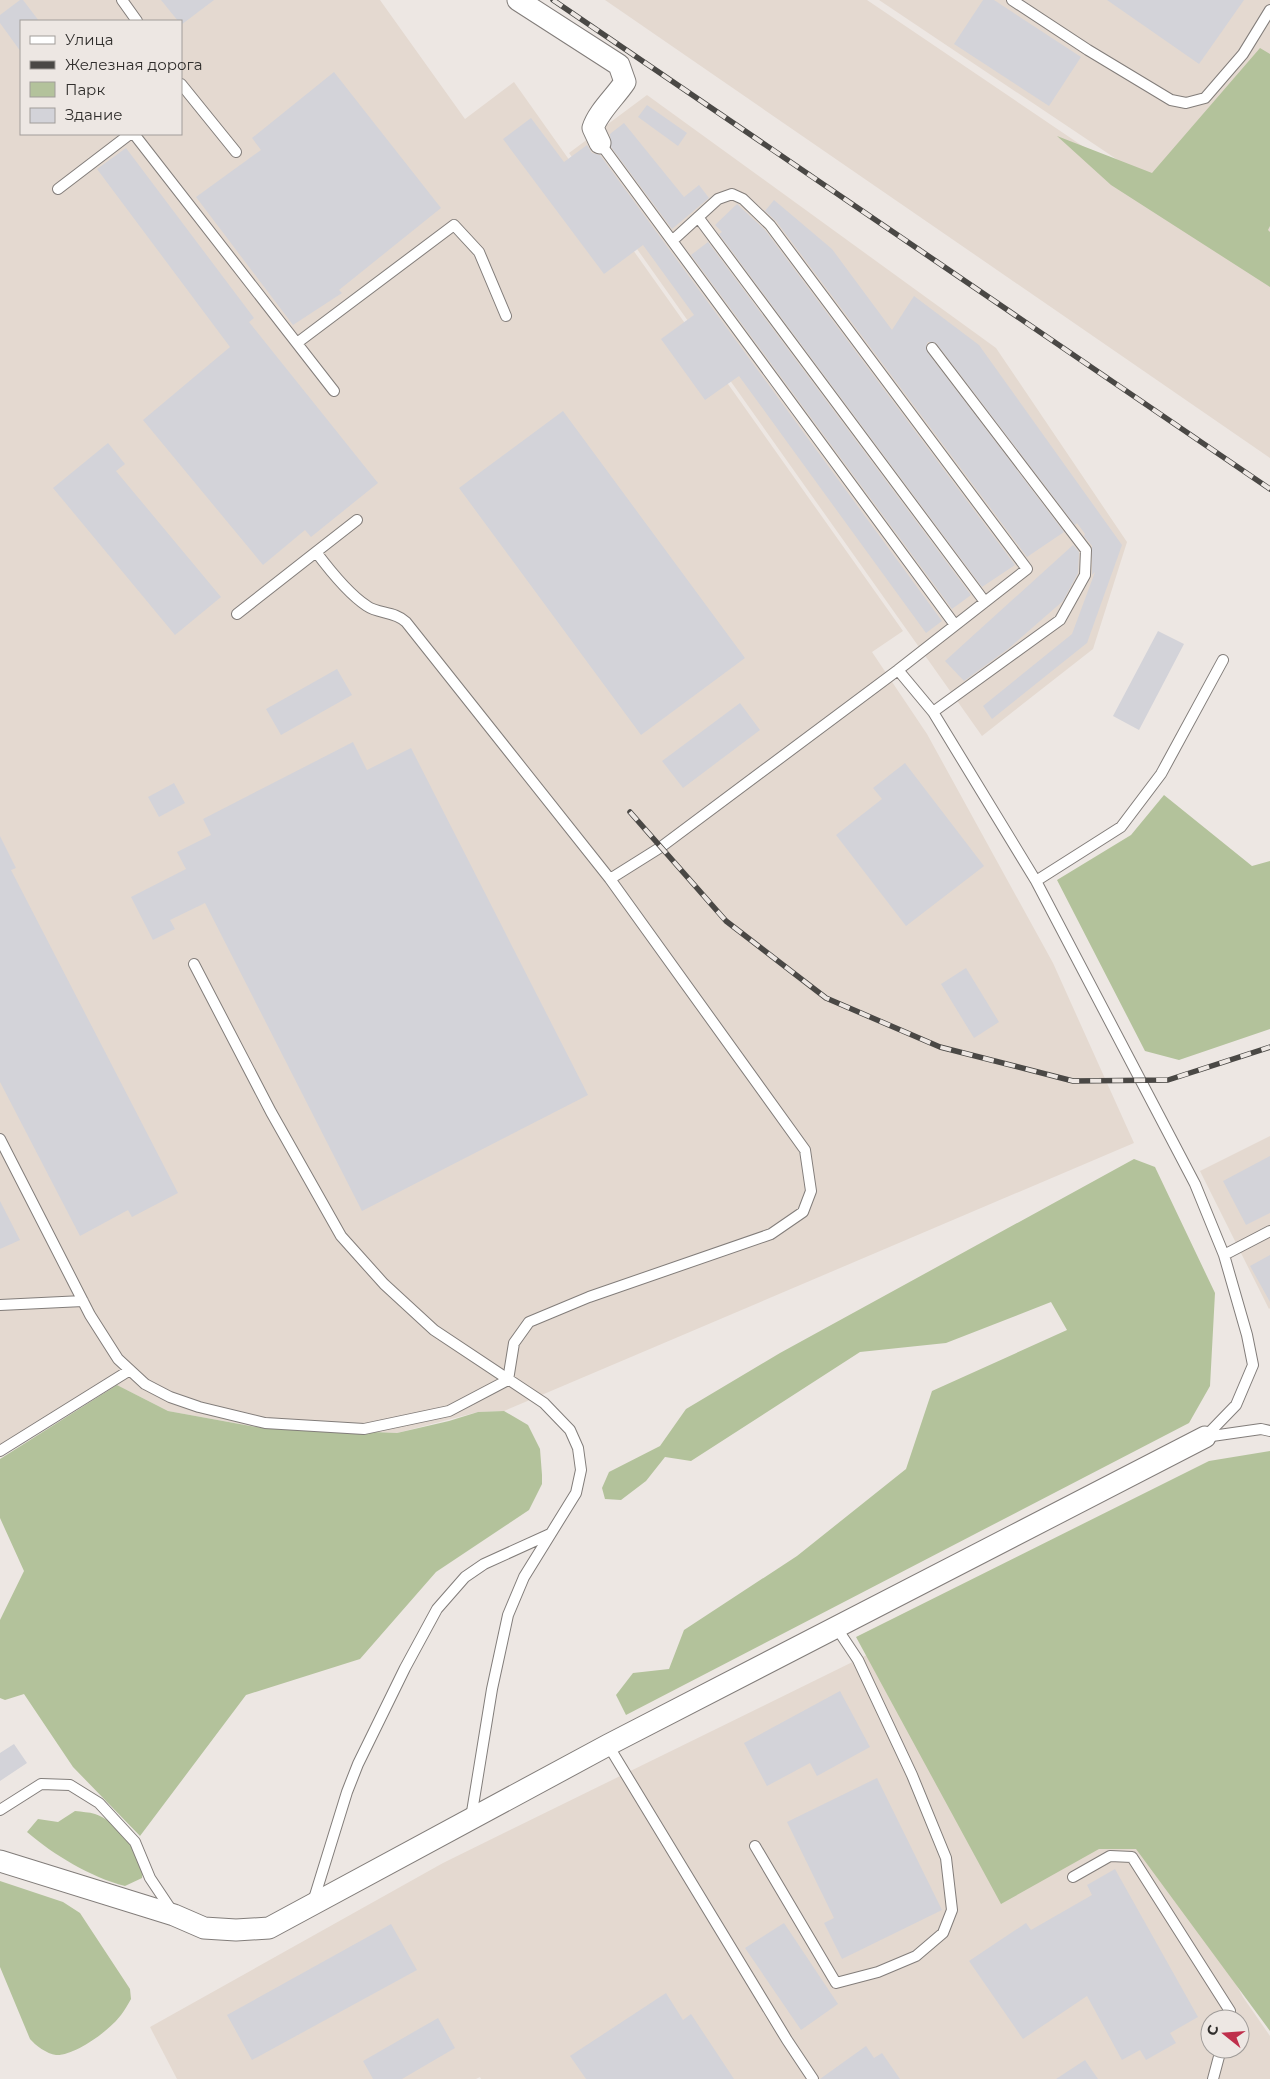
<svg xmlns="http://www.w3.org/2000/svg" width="1270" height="2079" font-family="Montserrat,sans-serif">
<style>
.built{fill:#e4d9d0;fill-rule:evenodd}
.green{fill:#b3c29b}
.building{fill:#d3d3d9}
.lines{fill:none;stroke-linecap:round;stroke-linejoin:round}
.service-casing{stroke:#827d7a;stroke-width:12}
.minor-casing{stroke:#827d7a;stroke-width:23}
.service{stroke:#fff;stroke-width:10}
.minor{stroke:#fff;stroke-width:21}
.rail-casing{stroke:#4a4845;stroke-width:5.5}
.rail{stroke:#ede7e3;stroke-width:4;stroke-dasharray:11;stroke-linecap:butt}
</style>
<rect width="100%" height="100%" fill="#ede7e3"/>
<!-- built -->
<path class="built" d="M 0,0 L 380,0 L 465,119 L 514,82 L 903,631 L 872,652 L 927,734 L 1053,963 L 1134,1143 L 504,1411 L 478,1412 L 397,1433 L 256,1427 L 168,1411 L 117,1385 L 0,1453 ZM 21,21 L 181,21 L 181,134 L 21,134 Z
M 605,0 L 867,0 L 1270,273 L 1270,458 Z
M 879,0 L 1270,0 L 1270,262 Z
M 647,95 L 996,348 L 1127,542 L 1093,649 L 982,736 L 569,153 Z
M 1270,1136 L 1270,1308 L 1269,1309 L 1200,1171 Z
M 885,1646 L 1147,1822 L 1243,1997 L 1270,2036 L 1270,2079 L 481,2079 L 480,2077 L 476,2079 L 177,2079 L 150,2027 L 443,1863 ZM 1210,2019 L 1240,2019 L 1240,2049 L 1210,2049 Z"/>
<!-- green -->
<path class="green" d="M 1260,48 L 1270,54 L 1270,226 L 1268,230 L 1270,232 L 1270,287 L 1111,185 L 1057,136 L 1152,173 Z
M 1164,795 L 1252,866 L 1270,861 L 1270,1029 L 1179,1060 L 1145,1051 L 1057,880 L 1131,835 Z
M 1134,1159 L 1155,1167 L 1215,1293 L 1210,1386 L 1189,1423 L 626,1715 L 616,1695 L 633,1673 L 669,1669 L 684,1630 L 797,1556 L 906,1469 L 932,1391 L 1067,1330 L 1051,1302 L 946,1343 L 860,1352 L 691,1461 L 665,1457 L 646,1481 L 621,1500 L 605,1499 L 602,1488 L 609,1472 L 660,1446 L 686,1409 L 780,1353 Z
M 117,1385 L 168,1411 L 256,1427 L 397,1433 L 449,1421 L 478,1412 L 504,1411 L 528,1425 L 540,1449 L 542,1475 L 542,1484 L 529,1510 L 436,1572 L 360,1659 L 246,1695 L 140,1836 L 73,1767 L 24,1694 L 5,1700 L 0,1698 L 0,1620 L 24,1571 L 0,1518 L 0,1459 Z
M 1270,1451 L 1270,2031 L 1136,1849 L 1099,1849 L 1001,1904 L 856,1637 L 1209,1461 Z
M 75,1811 C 82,1812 89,1812 95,1814 C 117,1821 147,1855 142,1878 L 125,1886 C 90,1877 54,1855 27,1832 L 38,1819 L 58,1822 Z
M 0,1881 L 63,1902 L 80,1913 L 130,1989 L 131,1999 C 128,2004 125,2010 121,2015 C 110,2030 75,2056 56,2055 C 47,2054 35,2045 30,2039 L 0,1967 Z"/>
<!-- building -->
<path class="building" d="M 20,0 L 23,0 L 39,21 L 21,21 L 21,52 L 0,23 L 0,15 Z
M 161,0 L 214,0 L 181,25 L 181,21 L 178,21 Z
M 983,0 L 994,0 L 1081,57 L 1049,106 L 954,44 Z
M 1107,0 L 1244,0 L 1199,64 Z
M 334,72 L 441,208 L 339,290 L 342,293 L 293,325 L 196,197 L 261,150 L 252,138 Z
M 647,105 L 687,133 L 678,146 L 638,117 Z
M 531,118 L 564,162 L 587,145 L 592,153 L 600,155 L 942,621 L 926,633 L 739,376 L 705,400 L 661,339 L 694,315 L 643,245 L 604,274 L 503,139 Z
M 624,123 L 684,197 L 699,185 L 709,198 L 672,229 L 611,147 L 610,134 Z
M 126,148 L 254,318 L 249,322 L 378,483 L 311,537 L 305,530 L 263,565 L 143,420 L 230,347 L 97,169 Z
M 774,200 L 832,249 L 892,330 L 914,296 L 979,345 L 1122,545 L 1087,643 L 992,719 L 983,706 L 1072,634 L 1095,572 L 1092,575 L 1092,546 L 1084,536 L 1085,534 L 1077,523 L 1075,525 L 937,344 L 934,342 L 928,342 L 926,346 L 927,352 L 1064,532 L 1027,557 L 776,221 L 765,211 Z
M 737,204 L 765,230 L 1015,565 L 982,587 L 719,234 L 722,232 L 715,225 Z
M 708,242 L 971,595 L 952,609 L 691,255 Z
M 563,411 L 745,658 L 641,735 L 459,488 Z
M 108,443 L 125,464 L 116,471 L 221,597 L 175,635 L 53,488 Z
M 1073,545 L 1079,552 L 1078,573 L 1063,601 L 1008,649 L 964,681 L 945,661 Z
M 1158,631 L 1184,644 L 1139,730 L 1113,716 Z
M 337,669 L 352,695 L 281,735 L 266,709 Z
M 740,703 L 760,730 L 683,788 L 662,761 Z
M 353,742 L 367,770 L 411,748 L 588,1095 L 362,1211 L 205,903 L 170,920 L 175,929 L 153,940 L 131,897 L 186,869 L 177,852 L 211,835 L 203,819 Z
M 905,763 L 984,866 L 906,926 L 836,835 L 882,799 L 873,788 Z
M 174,783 L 185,803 L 159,817 L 148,797 Z
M 0,836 L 16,868 L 11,870 L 178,1193 L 132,1217 L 128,1210 L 80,1236 L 0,1082 Z
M 966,968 L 999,1022 L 974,1038 L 941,984 Z
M 1270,1156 L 1270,1213 L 1246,1225 L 1223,1181 Z
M 0,1201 L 20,1240 L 0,1249 Z
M 1270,1255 L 1270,1302 L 1250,1266 Z
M 840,1691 L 870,1747 L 817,1776 L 810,1763 L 767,1786 L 744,1743 Z
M 14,1744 L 27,1763 L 0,1781 L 0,1753 Z
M 877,1778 L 942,1910 L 842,1959 L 824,1923 L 834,1918 L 787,1822 Z
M 1115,1869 L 1198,2017 L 1170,2033 L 1176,2043 L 1146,2060 L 1140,2050 L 1122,2060 L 1087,1996 L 1023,2039 L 969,1961 L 1026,1923 L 1031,1930 L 1092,1895 L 1087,1885 Z
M 784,1923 L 838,2004 L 801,2030 L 745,1948 Z
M 391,1924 L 417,1970 L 252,2060 L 227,2015 Z
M 666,1993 L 683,2020 L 691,2014 L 734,2079 L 586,2079 L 570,2056 Z
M 438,2018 L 455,2048 L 402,2079 L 373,2079 L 363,2061 Z
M 866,2046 L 874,2058 L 882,2053 L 900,2079 L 820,2079 Z
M 1085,2060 L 1098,2079 L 1056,2079 Z"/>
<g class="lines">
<!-- service casing -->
<g class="service-casing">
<path id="service" d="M 122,0 L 137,21
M 1012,0 L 1088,50 L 1171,100 L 1186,103 L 1205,98 L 1243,54 L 1270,10
M 181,84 L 236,152
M 134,134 L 334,391
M 600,143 L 955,625
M 58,189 L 130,134
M 698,217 L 985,602
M 297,343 L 454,225 L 479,252 L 506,316
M 932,348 L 1086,550 L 1085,575 L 1060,620 L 933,712
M 316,552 L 357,520
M 898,670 L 933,712 L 1036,881 L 1195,1184 L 1224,1255 L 1247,1335 L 1253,1365 L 1236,1405 L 1205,1437
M 610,879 L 661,847 L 898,670 L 1027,569 L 770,225 L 743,199 L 732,194 L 718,199 L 672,241
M 1036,881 L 1121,827 L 1161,774 L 1223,660
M 194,964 L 271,1112 L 341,1236 L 384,1284 L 434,1330 L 544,1403 L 570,1430 L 578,1448 L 581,1470 L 576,1493 L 524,1577 L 508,1615 L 492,1689 L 471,1818
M 0,1139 L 90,1315 L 118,1359 L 145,1384 L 170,1397 L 199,1407 L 265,1423 L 364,1429 L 449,1411 L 508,1380 L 514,1343 L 529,1322 L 589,1297 L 771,1234 L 803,1212 L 811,1191 L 805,1150 L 610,879 L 406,622 C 395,611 378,614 367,606 C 350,595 328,568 316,552 L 237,614
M 1224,1255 L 1270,1231
M 0,1305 L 83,1301
M 1205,1437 L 1261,1429 L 1270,1431
M 0,1451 L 130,1370
M 608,1745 L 787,2040 L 813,2079
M 0,1810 L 41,1784 L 70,1785 L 99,1803 L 135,1842 L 150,1878 L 172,1911
M 755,1846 L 836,1983 L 878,1972 L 916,1956 L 943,1933 L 952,1910 L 946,1858 L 912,1775 L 858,1660 L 836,1627
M 1073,1877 L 1110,1856 L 1132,1857 L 1230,2011 L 1228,2019
M 313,1902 L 347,1792 L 358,1764 L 405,1668 L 437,1609 L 465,1577 L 484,1564 L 550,1534
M 1213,2079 L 1221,2049"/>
</g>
<!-- minor casing -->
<g class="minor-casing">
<path id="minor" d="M 518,0 L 619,65 L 625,82 C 615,97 598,112 593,128 L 600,143
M 0,1861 L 174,1915 L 204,1928 L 236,1930 L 269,1928 L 608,1745 L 1205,1437"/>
</g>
<!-- service -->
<use href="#service" class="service"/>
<!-- minor -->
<use href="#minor" class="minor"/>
<!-- rail casing -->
<g class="rail-casing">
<path id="rail" d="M 553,0 L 1270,489
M 630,812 L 726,921 L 826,998 L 940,1047 L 1073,1081 L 1168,1080 L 1270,1047"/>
</g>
<!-- rail -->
<use href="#rail" class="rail"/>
</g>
<!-- legend -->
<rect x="20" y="20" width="162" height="115" fill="#ede7e3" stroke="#a19d9a"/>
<rect x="30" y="36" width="25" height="8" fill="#ffffff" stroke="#a19d9a"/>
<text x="65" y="45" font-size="15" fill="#302e2c">Улица</text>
<rect x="30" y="61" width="25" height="8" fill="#4a4845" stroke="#a19d9a"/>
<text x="65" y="70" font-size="15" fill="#302e2c">Железная дорога</text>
<rect x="30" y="82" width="25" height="15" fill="#b3c29b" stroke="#a19d9a"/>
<text x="65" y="95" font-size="15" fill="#302e2c">Парк</text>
<rect x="30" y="108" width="25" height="15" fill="#d3d3d9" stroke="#a19d9a"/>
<text x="65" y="120" font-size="15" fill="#302e2c">Здание</text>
<!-- north arrow -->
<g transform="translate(1225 2034) rotate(287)"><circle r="24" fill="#ede7e3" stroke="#a19d9a"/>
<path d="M0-4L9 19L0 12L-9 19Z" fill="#bf2f4b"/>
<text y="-8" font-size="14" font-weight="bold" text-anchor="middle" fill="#302e2c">С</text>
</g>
</svg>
